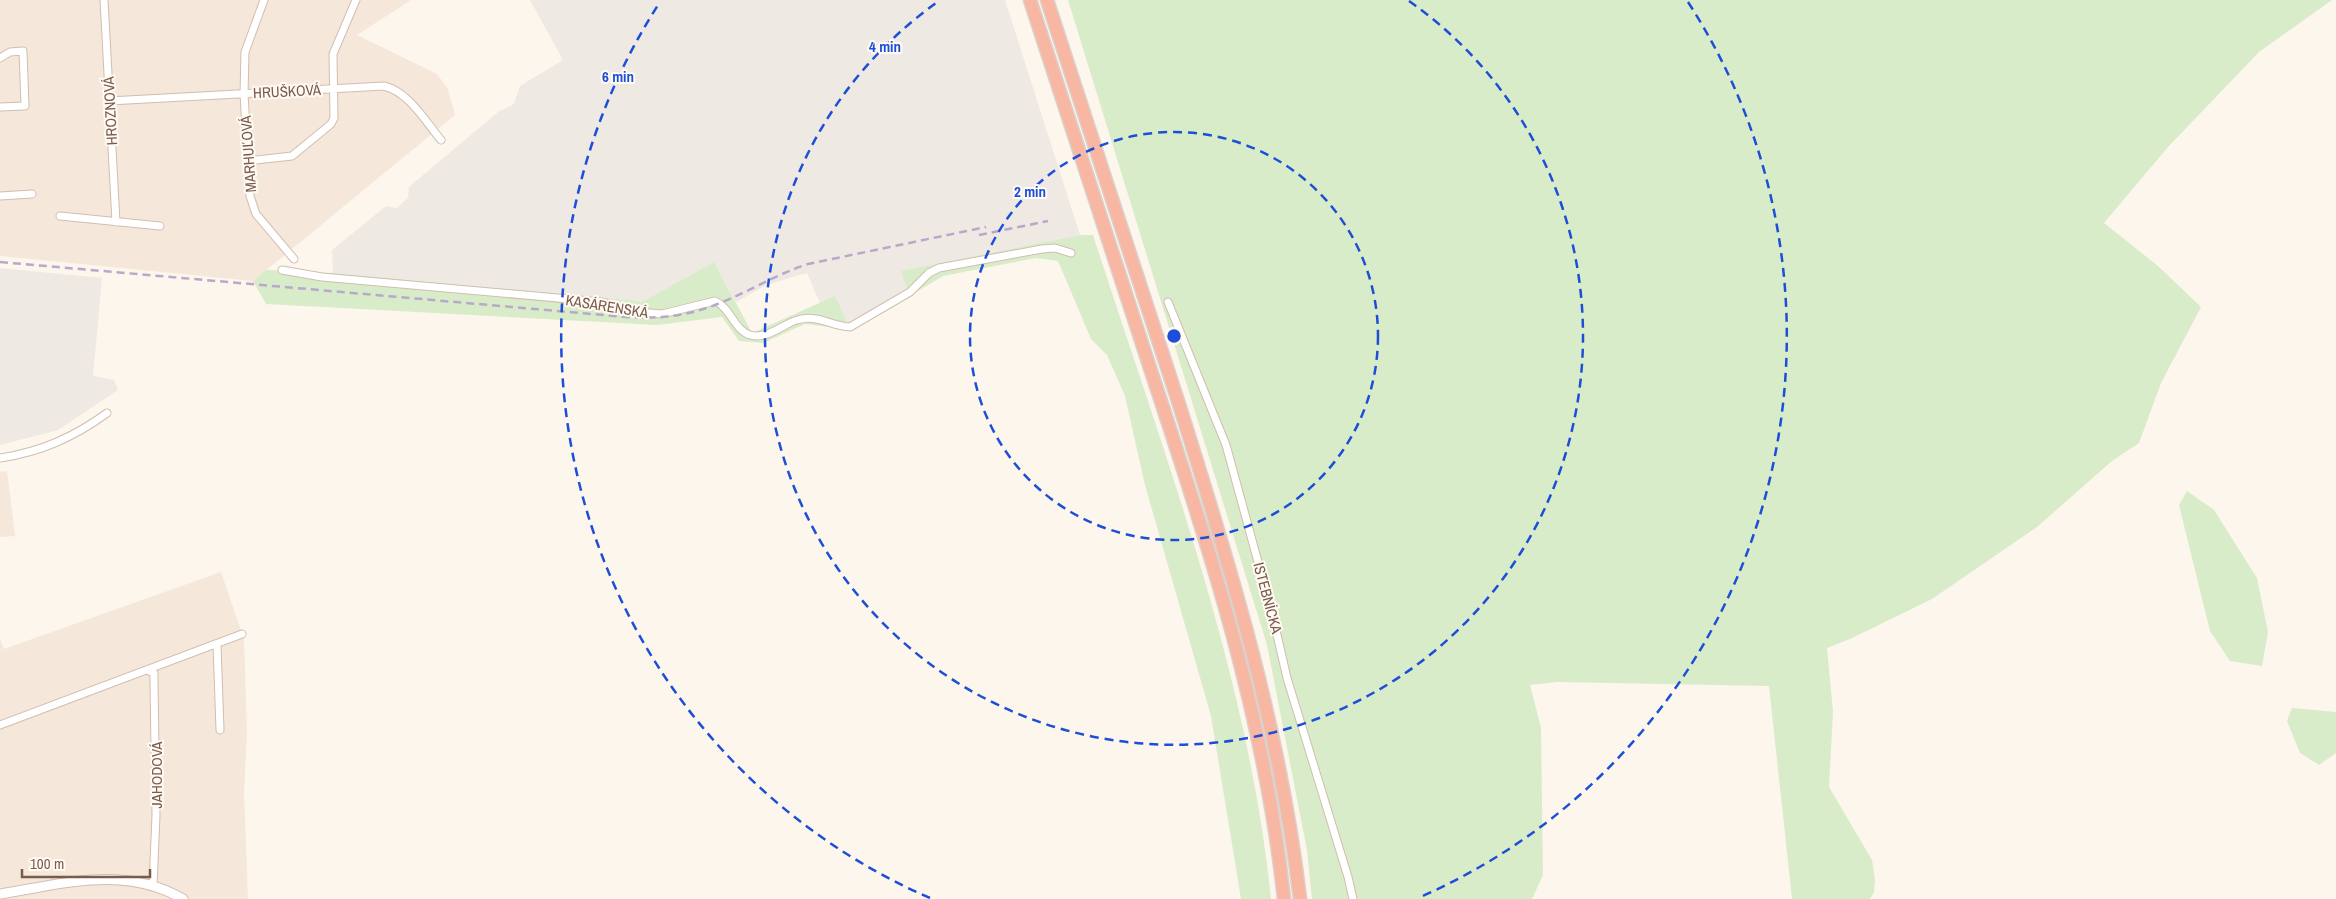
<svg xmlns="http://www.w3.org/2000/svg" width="2336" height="899" font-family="'Archivo Narrow',sans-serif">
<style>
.residential{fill:#f5e8da}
.industrial{fill:#efe9e4}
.green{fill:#d8ecc9}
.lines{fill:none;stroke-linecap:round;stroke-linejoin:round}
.minor-casing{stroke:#d1beb0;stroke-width:9}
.tertiary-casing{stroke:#d1beb0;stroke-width:11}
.motorway-casing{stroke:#dad1cd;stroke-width:15}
.minor{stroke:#fff;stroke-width:7}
.tertiary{stroke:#fff;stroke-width:9}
.motorway{stroke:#f7b7a3;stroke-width:12}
.rail{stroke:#b9a8c9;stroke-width:2.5;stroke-dasharray:8 5;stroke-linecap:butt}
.ring{fill:none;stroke:#1d4ed8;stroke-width:2.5;stroke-dasharray:9 6}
.labels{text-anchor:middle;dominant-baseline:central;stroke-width:4;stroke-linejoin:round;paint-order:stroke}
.street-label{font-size:15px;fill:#7a5c4d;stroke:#fffaf3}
.centre{fill:#1d4ed8;stroke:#fffaf3;stroke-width:2.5}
.ring-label{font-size:15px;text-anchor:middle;font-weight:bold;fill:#1d4ed8;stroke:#fffaf3;stroke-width:4;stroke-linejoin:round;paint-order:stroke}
</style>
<rect width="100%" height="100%" fill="#fdf6ec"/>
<!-- residential -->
<path class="residential" d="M 0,0 L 411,0 L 357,35 L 437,74 L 448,89 L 455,115 L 253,281 L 0,256 Z
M 7,471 L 15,536 L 0,537 L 0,472 Z
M 221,572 L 244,639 L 247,731 L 244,792 L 248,899 L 0,899 L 0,639 L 4,649 Z"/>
<!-- industrial -->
<path class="industrial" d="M 530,0 L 1005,0 L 1080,235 L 902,271 L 908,289 L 848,324 L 835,297 L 820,303 L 807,273 L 766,285 L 736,302 L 714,262 L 640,303 L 638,301 L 333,273 L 332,250 L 386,206 L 397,208 L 408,198 L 409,187 L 498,112 L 514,104 L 520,86 L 563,60 Z
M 0,268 L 102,278 L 93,376 L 114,380 L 118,390 L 58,430 L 0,445 Z"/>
<!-- green -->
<path class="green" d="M 1068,0 L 2332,0 L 2259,52 L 2168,147 L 2104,223 L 2158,266 L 2201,307 L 2161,383 L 2139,443 L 2112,461 L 2037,527 L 1932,599 L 1850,639 L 1827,648 L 1833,711 L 1829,787 L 1872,860 L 1875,880 L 1874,892 L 1870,899 L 1792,899 L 1769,686 L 1557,682 L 1530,685 L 1541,728 L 1543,875 L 1532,899 L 1312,899 L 1307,850 L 1267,645 Z
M 1080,235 L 1093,235 C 1163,452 1248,672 1271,899 L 1241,899 L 1211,716 L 1145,485 L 1125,396 L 1107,355 L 1091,339 L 1058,261 L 1036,258 L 943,276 L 853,330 L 805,324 L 763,343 L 739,341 L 722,317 L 657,325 L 266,304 L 253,281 L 266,270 L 333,273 L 639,301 L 640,303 L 714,262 L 752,333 L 835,296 L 848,324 L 907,289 L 901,271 Z
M 2187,491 L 2214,510 L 2257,578 L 2268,632 L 2262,666 L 2230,661 L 2210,631 L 2179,505 Z
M 2292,708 L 2336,712 L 2336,753 L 2319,765 L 2300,753 L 2287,721 Z"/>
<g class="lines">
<!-- minor casing -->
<g class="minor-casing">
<path id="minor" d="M 104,0 L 116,222
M 264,0 L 245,52 L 244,94 L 250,196 L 256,214 L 294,259
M 0,58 L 10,52 L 23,51 L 25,106 L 0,107
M 109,101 L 384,86 C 409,92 425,121 441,140
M 248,161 L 292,156 L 331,124 L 334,118 L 333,54 L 356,0
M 0,196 L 32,194
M 60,216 L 160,226
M 282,270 L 322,277 L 602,302 L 636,312 L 662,314 L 715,301 C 731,308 734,330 750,335 C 767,340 783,324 797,320 C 819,314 830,326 850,327 L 910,292 L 929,273 L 939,268 L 1042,249 L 1055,248 L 1071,253
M 1168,302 L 1226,445 L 1272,613 L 1287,678 L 1348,877 L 1353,899
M 0,458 C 41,452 74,437 107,413
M 217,644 L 220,730
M 147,670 L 154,673 L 154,682 L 156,815 L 153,886
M 0,725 L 242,634"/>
</g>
<!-- tertiary casing -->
<g class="tertiary-casing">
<path id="tertiary" d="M 0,894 C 62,884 124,865 183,899"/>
</g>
<!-- motorway casing -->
<g class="motorway-casing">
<path id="motorway" d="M 1030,0 C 1071,124 1110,248 1151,371 C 1208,543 1265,718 1284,899
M 1047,0 C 1090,133 1134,265 1177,398 C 1229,562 1280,727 1300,899"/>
</g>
<!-- minor -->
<use href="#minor" class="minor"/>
<!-- tertiary -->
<use href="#tertiary" class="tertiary"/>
<!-- motorway -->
<use href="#motorway" class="motorway"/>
<!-- rail -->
<path class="rail" d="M 979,235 L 1048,221
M 0,262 L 626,317 C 659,319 689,316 720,303 C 750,291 777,274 808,264 L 986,227"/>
</g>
<!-- distance rings -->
<g class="ring">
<circle cx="1174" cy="336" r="204"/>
<path d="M1409 1A409 409 0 1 1 939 1"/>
<path d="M930 898A613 613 0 0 1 660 2M1688 2A613 613 0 0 1 1418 898"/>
</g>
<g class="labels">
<!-- street labels -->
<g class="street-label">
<text transform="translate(287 91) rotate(-3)">HRUŠKOVÁ</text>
<text transform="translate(110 111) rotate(-93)">HROZNOVÁ</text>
<text transform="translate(248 154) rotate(-94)">MARHUĽOVÁ</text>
<text transform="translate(607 306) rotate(9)">KASÁRENSKÁ</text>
<text transform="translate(1268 598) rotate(75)">ISTEBNÍCKA</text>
<text transform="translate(156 775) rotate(-90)">JAHODOVÁ</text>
</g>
</g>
<circle cx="1174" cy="336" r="8" class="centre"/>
<g class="ring-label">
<text x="885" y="52">4 min</text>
<text x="618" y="82">6 min</text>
<text x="1030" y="197">2 min</text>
</g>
<!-- scale -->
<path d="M22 869v8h128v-8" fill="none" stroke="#7a5c4d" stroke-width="2.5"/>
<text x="30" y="869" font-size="15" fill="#7a5c4d" stroke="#fffaf3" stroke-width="4" paint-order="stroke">100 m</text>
</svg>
